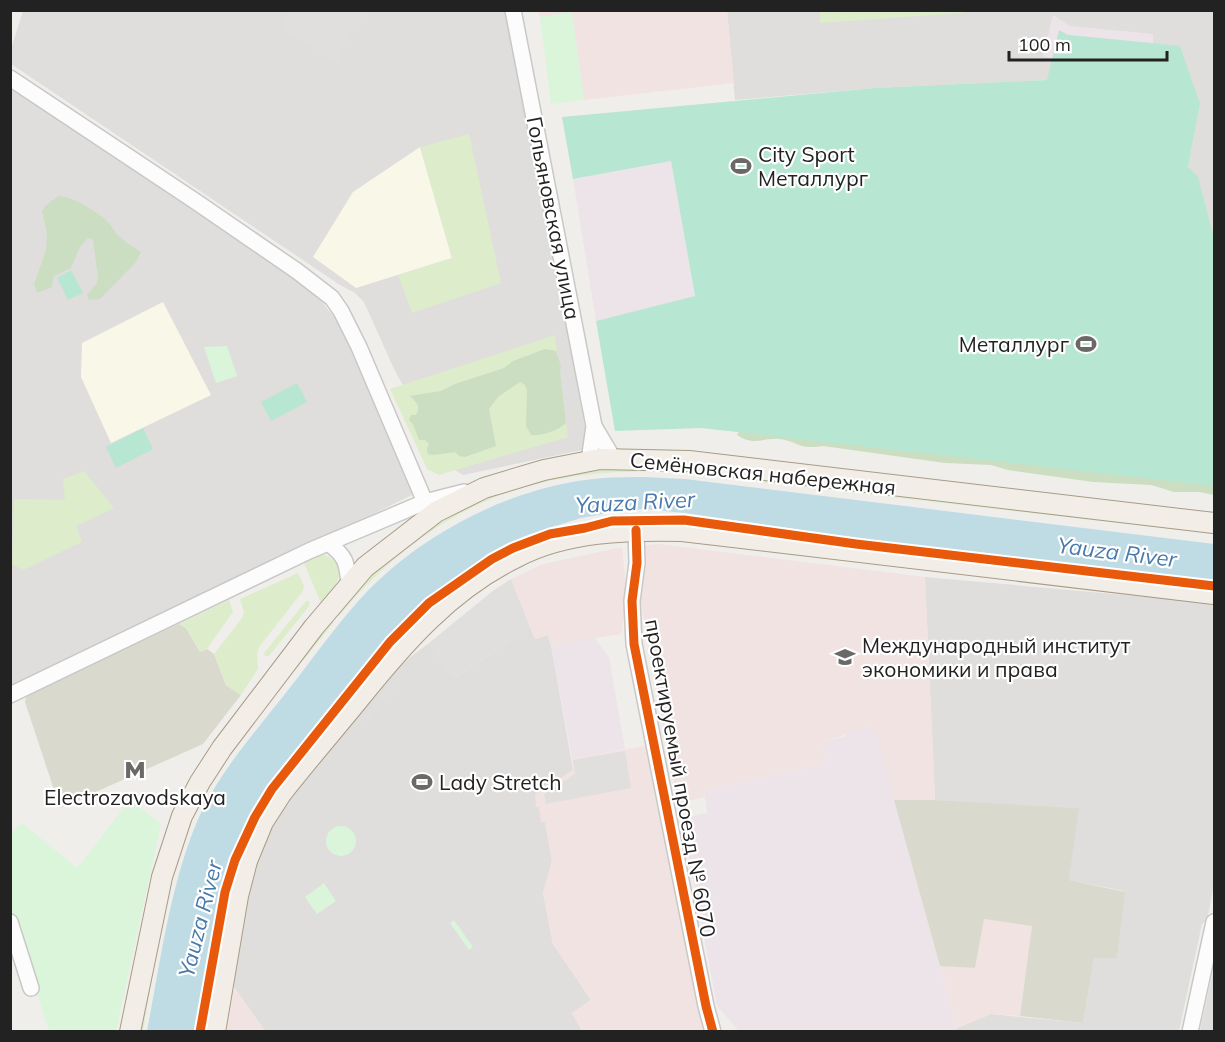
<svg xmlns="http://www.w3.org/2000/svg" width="1225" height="1042" font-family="Mulish,sans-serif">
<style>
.residential{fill:#dfdedc}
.commercial{fill:#f1e3e1}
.industrial{fill:#ede4e9}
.education{fill:#f8f7e8}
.construction{fill:#d9d9cd}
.grass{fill:#ddeccb}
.forest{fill:#cbdec1}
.park{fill:#daf5da}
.pitch{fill:#b7e6d2}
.parking{fill:#e0dfde}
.water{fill:#bfdbe3}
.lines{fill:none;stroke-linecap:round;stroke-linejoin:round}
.minor-casing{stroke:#c9c8c7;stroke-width:18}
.major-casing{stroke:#a79c86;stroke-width:22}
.minor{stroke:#fdfcfc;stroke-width:15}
.major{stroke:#f3ede7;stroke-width:20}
.cycleway-casing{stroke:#fff;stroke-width:13}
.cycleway{stroke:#e8590c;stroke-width:9}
.labels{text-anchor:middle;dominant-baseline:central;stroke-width:4.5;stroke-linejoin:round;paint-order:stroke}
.poi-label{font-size:21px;fill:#222;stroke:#fff;text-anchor:start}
.street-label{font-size:21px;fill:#222;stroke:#fff}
.water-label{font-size:22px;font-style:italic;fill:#4a7aab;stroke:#fff}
</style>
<rect width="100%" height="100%" fill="#f0eeeb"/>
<!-- residential -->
<path class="residential" d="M 23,11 L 507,11 L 588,443 L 582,450 L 463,475 L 447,465 L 394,369 L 364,302 L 355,293 L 340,285 L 11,64 L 10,52 Z
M 727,11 L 1214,11 L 1214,238 L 1188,167 L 1200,104 L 1047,80 L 875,88 L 735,100 Z
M 11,84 L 314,291 L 346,333 L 418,492 L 11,691 Z
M 925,577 L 1214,603 L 1214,885 L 1207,920 L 1202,924 L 1179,1031 L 957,1031 L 957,1028 L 991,1014 L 1083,1023 L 1094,958 L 1117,958 L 1124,891 L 1069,880 L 1078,808 L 935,800 Z
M 530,627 L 535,639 L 548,635 L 551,645 L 573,770 L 537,807 L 539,807 L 545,821 L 552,861 L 543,893 L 553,944 L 591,1000 L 572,1013 L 582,1031 L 265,1031 L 231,983 L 253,860 L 284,804 L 396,668 L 429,643 L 454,678 Z
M 1214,967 L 1214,1031 L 1200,1031 Z"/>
<!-- commercial -->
<path class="commercial" d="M 538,11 L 727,11 L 734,83 L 584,100 L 572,13 L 540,17 Z
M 658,544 L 925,577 L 935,800 L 894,800 L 873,726 L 823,742 L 826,763 L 704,791 L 705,797 L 678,803 L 639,592 L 640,546 Z
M 622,547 L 627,596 L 621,634 L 551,645 L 547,635 L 535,639 L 511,579 L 543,564 Z
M 645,746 L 702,1024 L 706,1031 L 582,1031 L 572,1013 L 591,1000 L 553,944 L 543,893 L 552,861 L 545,822 L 541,822 L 539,807 L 536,807 L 535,795 L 573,770 L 572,759 Z
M 984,919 L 1032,926 L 1020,1016 L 991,1014 L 957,1028 L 940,966 L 975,968 Z
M 234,988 L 265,1031 L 225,1031 Z"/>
<!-- industrial -->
<path class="industrial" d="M 1053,15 L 1070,26 L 1153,34 L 1153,43 L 1068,35 L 1053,59 L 1043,56 Z
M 671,161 L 695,297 L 596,321 L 573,179 Z
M 594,637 L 609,657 L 625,749 L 572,759 L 551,645 Z
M 874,726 L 957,1028 L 957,1031 L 739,1031 L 717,1006 L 682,818 L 707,813 L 704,791 L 826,763 L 823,742 L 846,736 L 847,732 Z"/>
<!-- education -->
<path class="education" d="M 420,147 L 452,258 L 356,288 L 313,257 L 353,192 Z
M 163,302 L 211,395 L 111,443 L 81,377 L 82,343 Z"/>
<!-- construction -->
<path class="construction" d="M 179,624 L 186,628 L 200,652 L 207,649 L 214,654 L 226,685 L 241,695 L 203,744 L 60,808 L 25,702 L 27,694 Z
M 894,800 L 935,800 L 1079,808 L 1069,880 L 1125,892 L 1117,958 L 1094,958 L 1083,1023 L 1020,1016 L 1032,926 L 984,919 L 975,968 L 940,966 Z"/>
<!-- grass -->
<path class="grass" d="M 820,11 L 820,10 L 963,11 L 963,13 L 820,23 Z
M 469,134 L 501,283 L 412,313 L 398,275 L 452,258 L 420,147 Z
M 555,335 L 568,437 L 439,475 L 427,469 L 390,389 Z
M 665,466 L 1214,530 L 1214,534 L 667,471 C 622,471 576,473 532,485 C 455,505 389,555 339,616 L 335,613 L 365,579 L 446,515 L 485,496 L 522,482 L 609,467 Z
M 84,471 L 114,508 L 76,526 L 82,542 L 23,570 L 12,564 L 14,499 L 65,500 L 63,479 Z
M 318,554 C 326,555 331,557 336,563 C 346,578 330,592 321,603 L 303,561 Z
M 298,573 L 304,586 L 303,591 L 259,647 L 257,654 L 258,669 L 241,695 L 226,685 L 214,654 L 242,618 L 244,612 L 240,599 Z
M 229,600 L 233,612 L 230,616 L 207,649 L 200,652 L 186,628 L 179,624 Z
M 306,601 L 309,601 L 310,605 L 269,656 L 265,656 L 264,653 Z
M 330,619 L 334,622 C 310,652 286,681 262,711 C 236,743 210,776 193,814 C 164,882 156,958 143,1031 L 139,1032 L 176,846 L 211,772 Z"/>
<!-- forest -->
<path class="forest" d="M 58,196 C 71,195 100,213 109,223 C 113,228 116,234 121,238 C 127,244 134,247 141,252 L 136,262 L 100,299 L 89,300 L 87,295 L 97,283 L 98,277 L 93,240 L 88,238 L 80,247 L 71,268 L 54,276 L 52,287 L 37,293 L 34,284 C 45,252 52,246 42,212 L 45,206 Z
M 545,349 L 556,351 L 561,366 L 560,372 L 566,423 C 558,431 542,436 531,435 L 526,426 L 527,390 L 525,385 L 520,382 L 498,397 L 489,409 L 496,446 L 465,457 L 459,456 L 455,452 L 434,455 L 428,454 L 427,449 L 429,444 L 425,440 L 419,440 L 413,424 L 409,420 L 411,415 L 416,415 C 421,406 417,403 410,396 L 441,391 L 455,384 L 504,368 L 513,361 Z
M 743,425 L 1214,469 L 1214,495 L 1199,492 L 1174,492 L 1151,485 L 1093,482 L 1008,470 L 991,465 L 945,463 L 823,446 C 798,450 800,442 780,439 C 762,437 755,447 737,435 Z"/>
<!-- park -->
<path class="park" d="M 572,12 L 584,100 L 551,104 L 540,17 Z
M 227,346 L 237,376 L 216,383 L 204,347 Z
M 130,800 L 161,824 L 116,1031 L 49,1031 L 11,909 L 10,833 L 22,823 L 77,868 Z
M326 841a15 15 0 1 1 30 0a15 15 0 1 1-30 0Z
M 324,883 L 336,901 L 317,914 L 305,897 Z
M 454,920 L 473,947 L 469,950 L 450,923 Z"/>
<!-- pitch -->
<path class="pitch" d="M 1059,30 L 1068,35 L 1180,46 L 1200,104 L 1188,167 L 1198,177 L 1214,238 L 1214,486 L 701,428 L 615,431 L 596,321 L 695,296 L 671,161 L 573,179 L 562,117 L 875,88 L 1047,80 Z
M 71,270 L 83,293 L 68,300 L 57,278 Z
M 297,383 L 307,402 L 271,421 L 261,402 Z
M 143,428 L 153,449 L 116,468 L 106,447 Z"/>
<!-- parking -->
<path class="parking" d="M 291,10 L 374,10 L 374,11 L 354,25 L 337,63 L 280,27 Z
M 511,579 L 530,627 L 454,678 L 429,643 L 494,590 Z
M 396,682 L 398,688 L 391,692 L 366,723 L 361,719 L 387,688 Z
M 625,751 L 631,788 L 546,804 L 544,794 L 575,774 L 573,760 Z"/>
<!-- water -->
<path class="water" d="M 644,477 L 685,479 L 1214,544 L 1214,583 L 979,556 L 685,513 L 643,509 L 609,513 L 581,518 L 530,534 L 506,544 L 488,554 L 423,604 L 406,619 L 378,649 L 271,784 L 250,818 L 228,868 L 196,1031 L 147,1031 C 160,964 169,893 194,829 C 214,778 251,737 285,694 C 314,658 346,610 380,579 C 438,525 523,484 603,478 C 617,477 631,477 644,477 Z"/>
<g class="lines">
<!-- minor casing -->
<g class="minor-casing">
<path id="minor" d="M 513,10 L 594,426 L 589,461
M 10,78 L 195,201 L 297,271 L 332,298 L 341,311 L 359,347 L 425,502
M 594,426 L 613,458
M 636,530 L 637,563 L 632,601 L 634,644 L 706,1006 L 713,1032
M 328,543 C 346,556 347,563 349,584
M 10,695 L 309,551 L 425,502 L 464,492
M 10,922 L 31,988
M 1190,1032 L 1214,922"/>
</g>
<!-- major casing -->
<g class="major-casing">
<path id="major" d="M 130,1032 L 162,877 L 182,816 L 200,782 L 222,748 L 314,627 L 365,567 L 436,512 L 484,488 L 544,470 L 600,459 L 689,461 L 1214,523
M 215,1032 L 238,896 L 247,861 L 263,822 L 281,794 C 306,762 333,731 359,699 C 404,643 451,589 517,557 C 567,531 626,530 682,531 L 1214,594"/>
</g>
<!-- minor -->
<use href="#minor" class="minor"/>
<!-- major -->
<use href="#major" class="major"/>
<!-- cycleway casing -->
<g class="cycleway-casing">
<path id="cycleway" d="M 636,530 L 637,563 L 632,601 L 634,644 L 706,1006 L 713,1032
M 200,1032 L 225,892 L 235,860 L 255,817 L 272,789 L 390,642 L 429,603 L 492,559 L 513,548 L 550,534 L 585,528 L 612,521 L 684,520 L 856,544 L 1214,586"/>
</g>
<!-- cycleway -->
<use href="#cycleway" class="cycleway"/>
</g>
<!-- icons -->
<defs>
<g id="stadium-bare" transform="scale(1.62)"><path d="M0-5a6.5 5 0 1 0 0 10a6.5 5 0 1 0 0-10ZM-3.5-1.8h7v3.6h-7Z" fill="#6a6968" stroke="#fff" stroke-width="2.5" paint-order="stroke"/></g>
<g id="university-bare" transform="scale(1.62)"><path d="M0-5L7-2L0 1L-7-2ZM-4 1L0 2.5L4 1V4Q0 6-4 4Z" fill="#6a6968" stroke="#fff" stroke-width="2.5" paint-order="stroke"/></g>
<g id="metro-bare" transform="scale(1.62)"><path d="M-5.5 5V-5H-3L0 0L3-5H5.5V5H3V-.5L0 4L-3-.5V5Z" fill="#6a6968" stroke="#fff" stroke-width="2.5" paint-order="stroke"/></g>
</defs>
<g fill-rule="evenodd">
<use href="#stadium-bare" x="741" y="166"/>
<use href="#stadium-bare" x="1086" y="344"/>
<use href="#university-bare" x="845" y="657"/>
<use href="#metro-bare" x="135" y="770"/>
<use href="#stadium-bare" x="422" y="782"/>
</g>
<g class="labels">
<!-- poi labels -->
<g class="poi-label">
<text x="758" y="154">City Sport<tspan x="758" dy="24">Металлург</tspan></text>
<text x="1069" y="344" text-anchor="end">Металлург</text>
<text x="862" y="645">Международный институт<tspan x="862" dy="24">экономики и права</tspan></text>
<text x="439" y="782">Lady Stretch</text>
<text x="135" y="797" text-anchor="middle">Electrozavodskaya</text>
</g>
<!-- street labels -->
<g class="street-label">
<text transform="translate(554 218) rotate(79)">Гольяновская улица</text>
<text transform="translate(763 473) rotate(6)">Семёновская набережная</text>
<text transform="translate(681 778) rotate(80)">проектируемый проезд № 6070</text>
</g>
<!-- water labels -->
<g class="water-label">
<text transform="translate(635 502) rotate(-3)">Yauza River</text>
<text transform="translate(1117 552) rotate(7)">Yauza River</text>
<text transform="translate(200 919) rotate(-76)">Yauza River</text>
</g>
</g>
<!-- border -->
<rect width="1225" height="1042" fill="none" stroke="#222222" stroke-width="24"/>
<!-- scale -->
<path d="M1009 51v9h158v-9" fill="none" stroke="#222222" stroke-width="3"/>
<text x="1018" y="51" font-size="18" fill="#222222" stroke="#ffffff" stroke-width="4.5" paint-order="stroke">100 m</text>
</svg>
